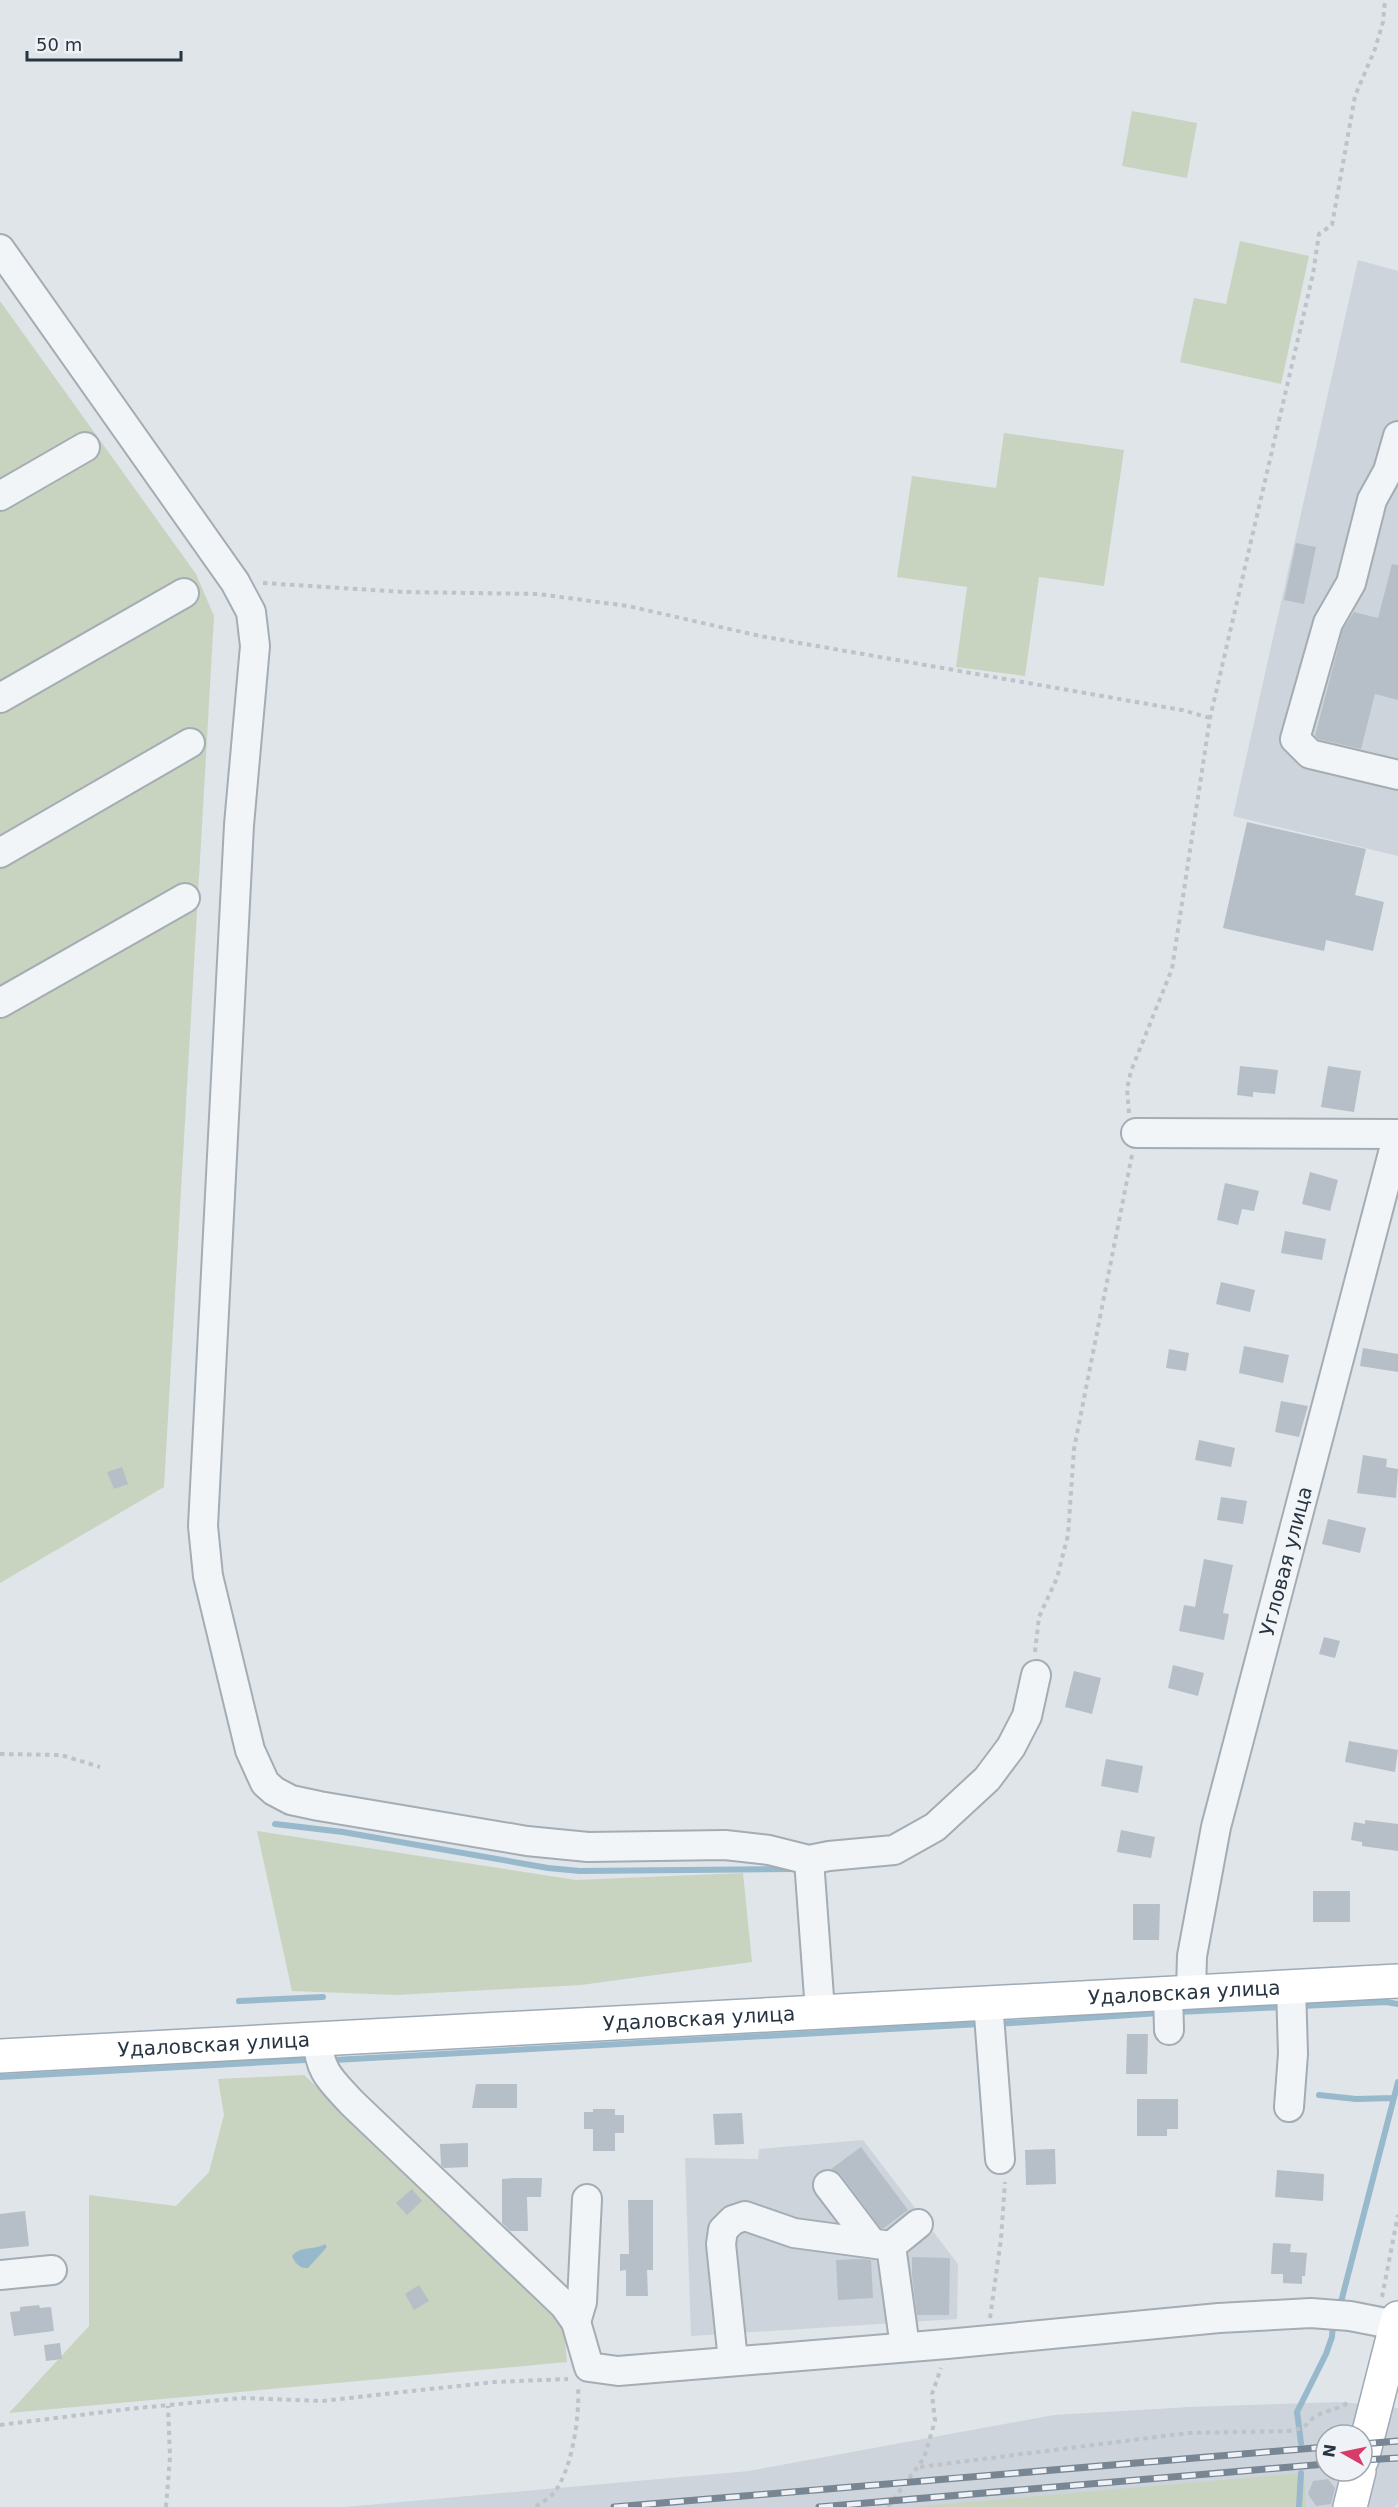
<svg xmlns="http://www.w3.org/2000/svg" width="1398" height="2507" font-family="'DejaVu Sans',sans-serif">
<style>
.built{fill:#cdd4db;fill-rule:evenodd}
.green{fill:#c8d4c0}
.water{fill:#98b8cc}
.lines{fill:none;stroke-linecap:round;stroke-linejoin:round}
.stream{stroke:#98b8cc;stroke-width:6}
.building{fill:#b6bfc7}
.minor-casing{stroke:#a4acb4;stroke-width:32}
.major-casing{stroke:#9eabb6;stroke-width:36}
.path{stroke:#bdc3c8;stroke-width:4;stroke-dasharray:4.5 4.5;stroke-linecap:butt}
.minor{stroke:#f2f5f7;stroke-width:28}
.major{stroke:#fff;stroke-width:33}
.rail-casing{stroke:#788694;stroke-width:7}
.rail{stroke:#eff3f7;stroke-width:4.5;stroke-dasharray:14;stroke-linecap:butt}
.labels{text-anchor:middle;dominant-baseline:central;stroke-width:5;stroke-linejoin:round;paint-order:stroke}
.street-label{font-size:20px;fill:#273442;stroke:#eff3f7}
</style>
<rect width="100%" height="100%" fill="#dfe5e9"/>
<!-- built -->
<path class="built" d="M 1358,260 L 1398,271 L 1398,856 L 1233,816 Z
M 863,2140 L 958,2264 L 957,2319 L 691,2336 L 685,2158 L 758,2159 L 759,2149 Z
M 1341,2402 L 1398,2408 L 1398,2502 L 1395,2507 L 1307,2507 L 1291,2500 L 1206,2507 L 345,2507 L 749,2471 L 1054,2415 L 1190,2407 ZM 1326,2435 L 1362,2435 L 1362,2471 L 1326,2471 Z"/>
<!-- green -->
<path class="green" d="M 1132,111 L 1197,123 L 1187,178 L 1122,166 Z
M 1240,241 L 1309,256 L 1281,384 L 1180,362 L 1194,298 L 1226,304 Z
M 0,301 L 196,574 L 214,616 L 164,1487 L 0,1583 Z
M 1004,433 L 1124,450 L 1104,586 L 1039,577 L 1025,676 L 956,667 L 967,587 L 897,577 L 912,476 L 996,488 Z
M 257,1831 L 576,1880 L 743,1873 L 752,1962 L 581,1985 L 397,1995 L 292,1991 Z
M 304,2075 L 563,2317 L 567,2362 L 9,2413 L 89,2326 L 89,2195 L 176,2206 L 209,2172 L 224,2115 L 218,2079 Z
M 1304,2473 L 1306,2507 L 912,2507 Z"/>
<!-- water -->
<path class="water" d="M 325,2244 L 327,2247 L 308,2268 C 300,2269 295,2263 292,2256 C 301,2245 313,2251 325,2244 Z"/>
<g class="lines">
<!-- stream -->
<path class="stream" d="M 275,1824 L 343,1832 L 548,1868 L 580,1871 L 794,1869
M 239,2001 L 323,1997
M 1300,2006 L 1386,2002 L 1398,2004
M 1178,2012 L 1284,2007
M 996,2024 L 1159,2013
M 334,2060 L 980,2024
M 0,2077 L 305,2060
M 1319,2095 L 1356,2099 L 1393,2098
M 1337,2307 L 1341,2302 L 1398,2082
M 1301,2443 L 1297,2412 L 1326,2354 L 1332,2337 L 1333,2323
M 1299,2507 L 1301,2473"/>
</g>
<!-- building -->
<path class="building" d="M 1296,543 L 1316,547 L 1304,604 L 1284,600 Z
M 1392,564 L 1398,565 L 1398,700 L 1375,694 L 1361,749 L 1318,739 L 1315,736 L 1343,629 L 1354,612 L 1378,618 Z
M 1247,822 L 1366,849 L 1355,895 L 1384,902 L 1373,951 L 1326,940 L 1324,951 L 1223,928 Z
M 1240,1066 L 1278,1070 L 1275,1094 L 1253,1092 L 1253,1097 L 1237,1095 Z
M 1328,1066 L 1361,1071 L 1354,1112 L 1321,1107 Z
M 1310,1172 L 1338,1180 L 1330,1211 L 1302,1204 Z
M 1225,1183 L 1259,1191 L 1254,1211 L 1242,1209 L 1238,1225 L 1217,1220 Z
M 1285,1231 L 1326,1239 L 1322,1260 L 1281,1253 Z
M 1221,1282 L 1255,1290 L 1250,1312 L 1216,1304 Z
M 1244,1346 L 1289,1355 L 1283,1383 L 1239,1373 Z
M 1363,1348 L 1398,1354 L 1398,1372 L 1360,1366 Z
M 1169,1349 L 1189,1353 L 1186,1371 L 1166,1368 Z
M 1281,1401 L 1308,1406 L 1299,1437 L 1275,1432 Z
M 1199,1440 L 1235,1448 L 1231,1467 L 1195,1460 Z
M 1363,1455 L 1387,1459 L 1386,1467 L 1398,1469 L 1396,1498 L 1357,1493 Z
M 122,1467 L 128,1484 L 114,1489 L 107,1472 Z
M 1221,1497 L 1247,1501 L 1243,1524 L 1217,1520 Z
M 1328,1519 L 1366,1528 L 1360,1553 L 1322,1544 Z
M 1204,1559 L 1233,1565 L 1223,1613 L 1229,1614 L 1224,1640 L 1179,1631 L 1184,1605 L 1195,1607 Z
M 1324,1637 L 1340,1641 L 1335,1658 L 1319,1654 Z
M 1173,1665 L 1204,1673 L 1198,1696 L 1168,1688 Z
M 1074,1671 L 1101,1678 L 1092,1714 L 1065,1707 Z
M 1349,1741 L 1398,1750 L 1395,1772 L 1345,1762 Z
M 1106,1759 L 1143,1766 L 1138,1793 L 1101,1786 Z
M 1365,1820 L 1398,1824 L 1398,1851 L 1362,1846 L 1362,1842 L 1351,1840 L 1354,1822 L 1365,1824 Z
M 1121,1830 L 1155,1837 L 1151,1858 L 1117,1852 Z
M 1313,1891 L 1350,1891 L 1350,1922 L 1313,1922 Z
M 1133,1904 L 1160,1904 L 1159,1940 L 1133,1940 Z
M 1127,2034 L 1148,2034 L 1147,2074 L 1126,2074 Z
M 476,2084 L 517,2084 L 517,2108 L 472,2108 Z
M 1137,2099 L 1178,2099 L 1178,2129 L 1167,2129 L 1167,2136 L 1137,2136 Z
M 593,2109 L 615,2109 L 615,2115 L 624,2115 L 624,2133 L 615,2133 L 615,2151 L 593,2151 L 593,2129 L 584,2129 L 584,2112 L 593,2112 Z
M 742,2113 L 744,2144 L 715,2145 L 713,2114 Z
M 468,2143 L 468,2167 L 444,2168 L 441,2165 L 440,2144 Z
M 861,2147 L 908,2210 L 884,2228 L 881,2228 L 841,2175 L 831,2169 Z
M 1055,2149 L 1056,2184 L 1026,2185 L 1025,2150 Z
M 1277,2170 L 1324,2174 L 1323,2201 L 1275,2197 Z
M 515,2178 L 542,2178 L 541,2197 L 527,2197 L 528,2231 L 510,2231 L 502,2223 L 502,2179 Z
M 412,2189 L 422,2201 L 407,2215 L 396,2203 Z
M 628,2200 L 653,2200 L 653,2270 L 647,2270 L 648,2296 L 626,2296 L 626,2270 L 620,2271 L 620,2254 L 629,2254 Z
M 25,2211 L 29,2246 L 0,2249 L 0,2214 Z
M 1273,2243 L 1291,2244 L 1290,2252 L 1307,2253 L 1305,2276 L 1302,2276 L 1302,2284 L 1283,2283 L 1283,2274 L 1271,2274 Z
M 912,2257 L 950,2258 L 949,2315 L 917,2315 L 912,2275 Z
M 861,2259 L 871,2260 L 873,2298 L 838,2300 L 836,2260 Z
M 419,2285 L 429,2301 L 414,2310 L 405,2294 Z
M 39,2305 L 40,2308 L 51,2307 L 54,2331 L 14,2336 L 10,2312 L 20,2311 L 20,2307 Z
M 60,2343 L 62,2359 L 46,2361 L 44,2345 Z
M 1328,2479 L 1335,2488 L 1331,2504 L 1316,2506 L 1308,2494 L 1313,2481 Z"/>
<g class="lines">
<!-- minor casing -->
<g class="minor-casing">
<g id="minor">
<path d="M 0,249 L 235,582 L 251,612 L 255,646 L 239,825 L 203,1526 L 208,1576 L 250,1750 L 265,1783 L 274,1791 L 291,1800 L 319,1806 L 527,1841 L 588,1847 L 725,1845 L 769,1850 L 809,1860 L 829,1856 L 894,1850 L 935,1827 L 987,1779 L 1011,1747 L 1027,1716 L 1036,1675"/>
<path d="M 1398,436 L 1388,471 L 1372,500 L 1351,583 L 1328,623 L 1295,739 L 1310,754 L 1398,775"/>
<path d="M 0,496 L 85,447"/>
<path d="M 0,698 L 184,593"/>
<path d="M 0,853 L 190,743"/>
<path d="M 0,1003 L 185,898"/>
<path d="M 1136,1133 L 1397,1134"/>
<path d="M 809,1860 L 820,2011"/>
<path id="s1" d="M 1191,1991 L 1192,1956 L 1216,1827 L 1398,1134"/>
<path d="M 1168,1993 L 1169,2030"/>
<path d="M 988,2002 L 1000,2159"/>
<path d="M 317,2038 C 320,2073 330,2079 352,2103 L 564,2305 L 576,2322 L 589,2367 L 618,2371 L 947,2344 L 1219,2318 L 1311,2313 L 1350,2316 L 1396,2325"/>
<path d="M 1289,2107 L 1293,2054 L 1291,1986"/>
<path d="M 828,2185 L 872,2243"/>
<path d="M 891,2246 L 918,2224"/>
<path d="M 0,2275 L 52,2270"/>
<path d="M 576,2322 L 582,2302 L 587,2199"/>
<path d="M 733,2361 L 721,2244 L 723,2230 L 733,2220 L 745,2216 L 794,2233 L 891,2246 L 905,2347"/>
</g>
</g>
<!-- major casing -->
<g class="major-casing">
<g id="major">
<path id="s2" d="M 0,2056 L 1398,1981"/>
<path d="M 1362,2459 L 1398,2318"/>
<path d="M 1350,2507 L 1359,2471"/>
</g>
</g>
<!-- path -->
<path class="path" d="M 263,583 L 404,592 L 538,594 L 628,606 L 760,636 L 1182,710 L 1210,718
M 1129,1113 L 1127,1089 L 1131,1071 L 1172,969 L 1210,718 L 1313,274 L 1319,234 L 1332,225 L 1355,96 L 1375,49 L 1383,22 L 1385,0
M 1035,1652 L 1039,1617 L 1057,1578 L 1068,1535 L 1074,1449 L 1132,1155
M 0,1754 L 61,1755 L 100,1767
M 1382,2297 L 1398,2215
M 990,2318 L 1001,2239 L 1005,2182
M 0,2425 L 128,2409 L 241,2398 L 322,2401 L 494,2382 L 568,2379
M 920,2467 L 1188,2433 L 1289,2431 C 1311,2427 1303,2424 1318,2415 C 1328,2410 1339,2409 1349,2402
M 166,2507 L 170,2457 L 168,2406
M 536,2507 C 540,2503 547,2500 551,2496 C 572,2475 580,2415 578,2386
M 888,2507 L 924,2458 L 935,2421 L 932,2394 L 941,2368"/>
<!-- minor -->
<use href="#minor" class="minor"/>
<!-- major -->
<use href="#major" class="major"/>
<!-- rail casing -->
<g class="rail-casing">
<path id="rail" d="M 1362,2444 L 1398,2441
M 1362,2460 L 1398,2458
M 614,2507 L 1326,2447
M 819,2507 L 1326,2464"/>
</g>
<!-- rail -->
<use href="#rail" class="rail"/>
</g>
<g class="labels">
<!-- street labels -->
<g class="street-label">
<text stroke="none"><textPath href="#s1" startOffset="441">Угловая улица</textPath></text>
<text stroke="none"><textPath href="#s2" startOffset="1186">Удаловская улица</textPath></text>
<text stroke="none"><textPath href="#s2" startOffset="700">Удаловская улица</textPath></text>
<text stroke="none"><textPath href="#s2" startOffset="214">Удаловская улица</textPath></text>
</g>
</g>
<!-- north arrow -->
<g transform="translate(1344 2453) rotate(279)"><circle r="28" fill="#eff3f7" stroke="#9fa7af" stroke-width="1.5"/>
<path d="M0-4.5L10 22L0 15L-10 22Z" fill="#d63c69"/>
<text y="-9" font-size="16" font-weight="bold" text-anchor="middle" fill="#273442">N</text>
</g>
<!-- scale -->
<path d="M27 51v9h154v-9" fill="none" stroke="#273442" stroke-width="3"/>
<text x="36" y="51" font-size="18" fill="#273442" stroke="#eff3f7" stroke-width="4.5" paint-order="stroke">50 m</text>
</svg>
